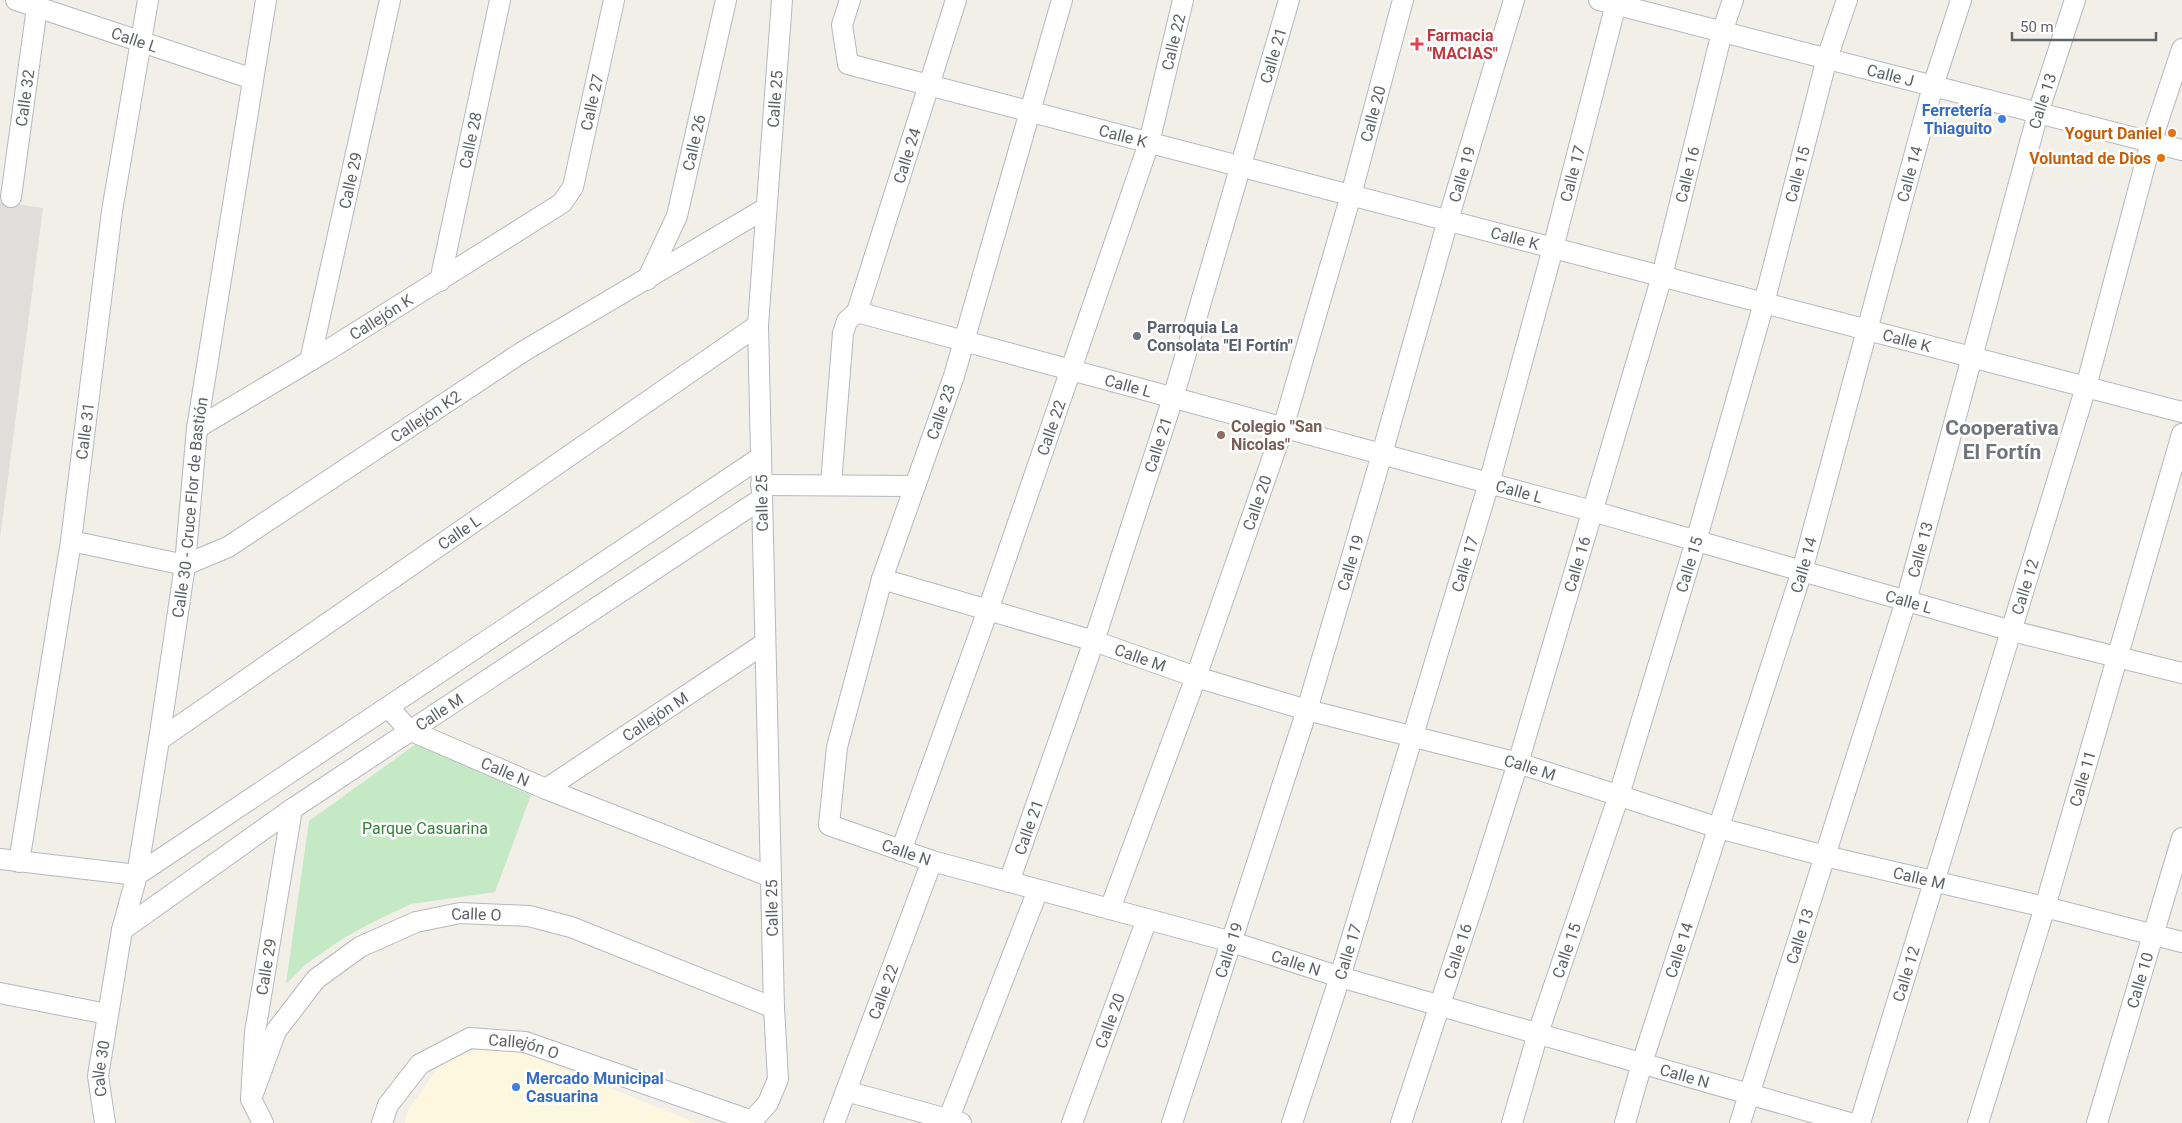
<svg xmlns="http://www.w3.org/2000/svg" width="2182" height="1123" font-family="Roboto,sans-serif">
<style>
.commercial{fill:#fef7e0}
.industrial{fill:#e0deda}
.green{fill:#c5e8c5}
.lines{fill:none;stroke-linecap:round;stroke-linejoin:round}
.minor-casing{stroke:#b5b8bc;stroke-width:22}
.minor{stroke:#fff;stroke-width:20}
.health-dot{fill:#e0444e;stroke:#fff;stroke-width:2}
.shop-dot{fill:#3f7fe0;stroke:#fff;stroke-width:2}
.food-dot{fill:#e8710a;stroke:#fff;stroke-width:2}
.worship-dot{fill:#6b7280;stroke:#fff;stroke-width:2}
.education-dot{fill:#8d6e63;stroke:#fff;stroke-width:2}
.labels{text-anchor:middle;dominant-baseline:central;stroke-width:5;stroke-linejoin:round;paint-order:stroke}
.health-label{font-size:16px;font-weight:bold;fill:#be3a42;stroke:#fff;text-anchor:start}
.street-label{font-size:16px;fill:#5f6368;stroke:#fff}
.shop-label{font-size:16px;font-weight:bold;fill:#366cbe;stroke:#fff;text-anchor:end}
.food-label{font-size:16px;font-weight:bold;fill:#c56008;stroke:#fff;text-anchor:end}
.worship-label{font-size:16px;font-weight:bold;fill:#5b616d;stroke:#fff;text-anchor:start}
.education-label{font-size:16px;font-weight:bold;fill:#785e54;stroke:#fff;text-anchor:start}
.park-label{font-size:16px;fill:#348238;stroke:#fff}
.district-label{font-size:21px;font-weight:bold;fill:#70757a;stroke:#fff}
</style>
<rect width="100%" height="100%" fill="#f1efe8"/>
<!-- commercial -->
<path class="commercial" d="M 480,1048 L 517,1050 L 696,1123 L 405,1123 L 408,1110 L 441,1064 Z"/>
<!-- industrial -->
<path class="industrial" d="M 0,202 L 43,208 L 0,539 Z"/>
<!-- green -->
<path class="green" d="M 416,744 L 531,795 L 495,892 L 411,904 L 371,923 L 342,939 L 306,964 L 286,984 L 309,821 Z"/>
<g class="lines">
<!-- minor casing -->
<g class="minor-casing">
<g id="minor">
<path id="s1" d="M 16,0 L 253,79"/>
<path id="s2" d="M 850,0 L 842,25 L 848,64 L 2182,412"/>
<path id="s3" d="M 1062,0 L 954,376 L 882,579 L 837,747 L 829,825 L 932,861 L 1232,942 L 1340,977 L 1850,1123"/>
<path id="s4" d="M 1599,0 L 2182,150"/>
<path id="s5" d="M 11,197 L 38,0"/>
<path id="s6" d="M 647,280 L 677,216 L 726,0"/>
<path id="s7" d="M 440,281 L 500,0"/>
<path id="s8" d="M 857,312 L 1592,511 L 2012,631 L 2182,673"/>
<path id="s9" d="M 857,312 L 956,0"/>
<path id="s10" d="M 310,361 L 390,0"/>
<path id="s11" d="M 197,428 L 325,352 L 562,203 L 573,187 L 614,0"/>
<path d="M 831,484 L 843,333 L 847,321 L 857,312"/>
<path d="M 761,485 L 915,486"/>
<path id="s12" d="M 71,541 L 185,565 L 228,547 L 524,351 L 766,208"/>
<path id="s13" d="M 882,579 L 1094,641 L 1196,677 L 1307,710 L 1518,763 L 1719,828 L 1825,856 L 2045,907 L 2182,942"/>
<path id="s14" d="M 388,707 L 409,730 L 546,789 L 771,877"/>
<path id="s15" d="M 159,740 L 758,325"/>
<path id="s16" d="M 546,789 L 765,643"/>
<path id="s17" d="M 901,851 L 988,610 L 1149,143 L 1183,0"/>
<path d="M 0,859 L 137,875 L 761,457"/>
<path id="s18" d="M 19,862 L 71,541 L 112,211 L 148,0"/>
<path id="s19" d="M 1009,882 L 1094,641 L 1173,398 L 1289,0"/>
<path id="s20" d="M 1110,909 L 1196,677 L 1283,428 L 1351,195 L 1403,0"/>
<path id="s21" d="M 122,930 L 292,809 L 761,499"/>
<path d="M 0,993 L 107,1014"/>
<path d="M 846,1091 L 961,1123"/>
<path id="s22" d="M 251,1099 L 276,1031 L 316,979 L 360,947 L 416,922 L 460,913 L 529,916 L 571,927 L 774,1008"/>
<path id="s23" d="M 752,1121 L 768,1103 L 778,1079 L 774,1008 L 758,325 L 782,0"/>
<path id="s24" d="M 105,1123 L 98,1076 L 122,930 L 137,875 L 159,740 L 185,565 L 197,428 L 266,0"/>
<path id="s25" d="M 263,1123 L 251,1099 L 255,1032 L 292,809"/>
<path id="s26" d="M 382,1123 L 388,1105 L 420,1064 L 470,1038 L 525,1042 L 752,1121"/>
<path id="s27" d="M 834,1123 L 932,861"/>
<path d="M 947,1123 L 1038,890"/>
<path id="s28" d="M 1072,1123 L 1147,919"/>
<path id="s29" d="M 1172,1123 L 1307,710 L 1382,454 L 1448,220 L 1514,0"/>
<path id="s30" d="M 1292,1123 L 1340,977 L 1489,483 L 1553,248 L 1617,0"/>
<path id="s31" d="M 1401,1123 L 1479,886 L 1518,763 L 1662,276 L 1722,32 L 1733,0"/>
<path id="s32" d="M 1512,1123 L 1538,1033 L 1619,795 L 1696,541 L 1764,303 L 1827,58 L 1847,0"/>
<path id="s33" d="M 1625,1123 L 1642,1063 L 1802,571 L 1933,86 L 1961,0"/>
<path id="s34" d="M 1740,1123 L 1906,601 L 2038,113 L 2075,0"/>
<path id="s35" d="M 1860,1123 L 2086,387 L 2151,142 L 2182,49"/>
<path id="s36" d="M 1978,1123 L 2045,907 L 2182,434"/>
<path id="s37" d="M 2097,1123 L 2182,838"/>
</g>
</g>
<!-- minor -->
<use href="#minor" class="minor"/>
</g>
<!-- markers -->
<path class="health-dot" d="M1414.5 36.5h5v5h5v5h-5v5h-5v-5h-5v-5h5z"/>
<g class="shop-dot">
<circle cx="2002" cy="119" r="5"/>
<circle cx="516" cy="1087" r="5"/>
</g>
<g class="food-dot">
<circle cx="2172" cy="133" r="5"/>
<circle cx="2161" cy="158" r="5"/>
</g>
<circle class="worship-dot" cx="1137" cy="336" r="5"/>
<circle class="education-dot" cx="1221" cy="435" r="5"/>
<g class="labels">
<!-- health labels -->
<g class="health-label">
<text x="1427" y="35">Farmacia<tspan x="1427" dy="18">"MACIAS"</tspan></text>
</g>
<!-- street labels -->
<g class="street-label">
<text stroke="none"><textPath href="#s1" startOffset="125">Calle L</textPath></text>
<text stroke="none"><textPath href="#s17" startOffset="854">Calle 22</textPath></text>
<text stroke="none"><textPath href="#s19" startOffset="868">Calle 21</textPath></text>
<text stroke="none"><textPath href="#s4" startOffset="301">Calle J</textPath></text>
<text stroke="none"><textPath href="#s5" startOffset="100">Calle 32</textPath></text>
<text stroke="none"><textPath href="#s23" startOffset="1031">Calle 25</textPath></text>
<text stroke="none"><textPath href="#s34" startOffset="1066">Calle 13</textPath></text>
<text stroke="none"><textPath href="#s11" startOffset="535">Calle 27</textPath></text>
<text stroke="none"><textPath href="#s20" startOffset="838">Calle 20</textPath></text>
<text stroke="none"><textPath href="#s2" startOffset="350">Calle K</textPath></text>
<text stroke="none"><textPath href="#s7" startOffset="144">Calle 28</textPath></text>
<text stroke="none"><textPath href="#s6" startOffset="146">Calle 26</textPath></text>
<text stroke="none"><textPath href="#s9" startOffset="164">Calle 24</textPath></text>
<text stroke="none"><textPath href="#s29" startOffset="992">Calle 19</textPath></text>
<text stroke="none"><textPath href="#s30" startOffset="990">Calle 17</textPath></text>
<text stroke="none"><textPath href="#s32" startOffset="991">Calle 15</textPath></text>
<text stroke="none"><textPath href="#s33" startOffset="991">Calle 14</textPath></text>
<text stroke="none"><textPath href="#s31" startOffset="991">Calle 16</textPath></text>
<text stroke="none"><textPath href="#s10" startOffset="185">Calle 29</textPath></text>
<text stroke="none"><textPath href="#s2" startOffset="755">Calle K</textPath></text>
<text stroke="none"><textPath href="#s11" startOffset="215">Callejón K</textPath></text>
<text stroke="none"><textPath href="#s2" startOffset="1160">Calle K</textPath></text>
<text stroke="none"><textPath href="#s8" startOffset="281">Calle L</textPath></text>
<text transform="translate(941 412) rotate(-71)">Calle 23</text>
<text stroke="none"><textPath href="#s12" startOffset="400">Callejón K2</textPath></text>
<text stroke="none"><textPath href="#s17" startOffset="449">Calle 22</textPath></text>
<text stroke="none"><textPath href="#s18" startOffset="436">Calle 31</textPath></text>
<text stroke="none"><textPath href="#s19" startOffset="462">Calle 21</textPath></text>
<text stroke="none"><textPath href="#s8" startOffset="686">Calle L</textPath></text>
<text stroke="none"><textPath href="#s20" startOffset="432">Calle 20</textPath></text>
<text transform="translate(762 503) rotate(-91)">Calle 25</text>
<text stroke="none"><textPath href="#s24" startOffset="624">Calle 30 - Cruce Flor de Bastión</textPath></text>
<text stroke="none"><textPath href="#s15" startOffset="365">Calle L</textPath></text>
<text stroke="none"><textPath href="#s34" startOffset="601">Calle 13</textPath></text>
<text stroke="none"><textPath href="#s29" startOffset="588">Calle 19</textPath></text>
<text stroke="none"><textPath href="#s30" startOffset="585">Calle 17</textPath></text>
<text stroke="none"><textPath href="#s31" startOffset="586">Calle 16</textPath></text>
<text stroke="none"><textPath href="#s32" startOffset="586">Calle 15</textPath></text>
<text stroke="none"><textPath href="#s33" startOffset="586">Calle 14</textPath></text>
<text stroke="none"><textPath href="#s35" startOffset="561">Calle 12</textPath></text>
<text stroke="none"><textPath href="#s8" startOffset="1091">Calle L</textPath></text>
<text stroke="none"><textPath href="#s13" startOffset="270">Calle M</textPath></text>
<text stroke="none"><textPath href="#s21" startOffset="385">Calle M</textPath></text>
<text stroke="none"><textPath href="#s16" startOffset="131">Callejón M</textPath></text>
<text stroke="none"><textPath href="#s13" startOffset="675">Calle M</textPath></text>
<text stroke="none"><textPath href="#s14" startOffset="136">Calle N</textPath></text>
<text stroke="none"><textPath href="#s36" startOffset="360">Calle 11</textPath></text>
<text stroke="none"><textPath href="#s19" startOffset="58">Calle 21</textPath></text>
<text stroke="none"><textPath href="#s3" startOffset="941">Calle N</textPath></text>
<text stroke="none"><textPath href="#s13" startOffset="1080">Calle M</textPath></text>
<text transform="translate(772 908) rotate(-91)">Calle 25</text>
<text stroke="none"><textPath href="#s22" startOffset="315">Calle O</textPath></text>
<text stroke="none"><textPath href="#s34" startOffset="196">Calle 13</textPath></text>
<text stroke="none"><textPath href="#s29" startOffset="182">Calle 19</textPath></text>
<text stroke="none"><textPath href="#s32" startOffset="181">Calle 15</textPath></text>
<text stroke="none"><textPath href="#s33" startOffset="181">Calle 14</textPath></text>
<text stroke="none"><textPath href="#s31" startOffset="181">Calle 16</textPath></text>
<text stroke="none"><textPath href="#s30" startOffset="180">Calle 17</textPath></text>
<text stroke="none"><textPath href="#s3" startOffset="1346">Calle N</textPath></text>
<text stroke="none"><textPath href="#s25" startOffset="160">Calle 29</textPath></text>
<text stroke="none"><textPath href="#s35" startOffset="156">Calle 12</textPath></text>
<text stroke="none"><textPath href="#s37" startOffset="149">Calle 10</textPath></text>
<text stroke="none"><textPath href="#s27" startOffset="140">Calle 22</textPath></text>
<text stroke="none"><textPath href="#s28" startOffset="109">Calle 20</textPath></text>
<text stroke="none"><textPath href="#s26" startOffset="182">Callejón O</textPath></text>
<text stroke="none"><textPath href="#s24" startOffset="55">Calle 30</textPath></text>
<text stroke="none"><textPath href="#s3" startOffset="1751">Calle N</textPath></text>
</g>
<!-- shop labels -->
<g class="shop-label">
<text x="1992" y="110">Ferretería<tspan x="1992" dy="18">Thiaguito</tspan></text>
<text x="526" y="1078" text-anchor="start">Mercado Municipal<tspan x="526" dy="18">Casuarina</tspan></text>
</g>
<!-- food labels -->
<g class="food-label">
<text x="2162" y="133">Yogurt Daniel</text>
<text x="2151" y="158">Voluntad de Dios</text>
</g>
<!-- worship labels -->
<g class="worship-label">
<text x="1147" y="327">Parroquia La<tspan x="1147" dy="18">Consolata "El Fortín"</tspan></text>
</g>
<!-- education labels -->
<g class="education-label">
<text x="1231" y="426">Colegio "San<tspan x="1231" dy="18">Nicolas"</tspan></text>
</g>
<!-- park labels -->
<g class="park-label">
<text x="425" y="828">Parque Casuarina</text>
</g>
<!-- district labels -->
<g class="district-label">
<text x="2002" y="428">Cooperativa<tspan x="2002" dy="24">El Fortín</tspan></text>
</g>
</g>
<!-- scale -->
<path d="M2012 32v8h144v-8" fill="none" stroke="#5f6368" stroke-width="2.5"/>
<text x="2020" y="32" font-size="15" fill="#5f6368" stroke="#ffffff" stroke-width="4" paint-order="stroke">50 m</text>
</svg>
